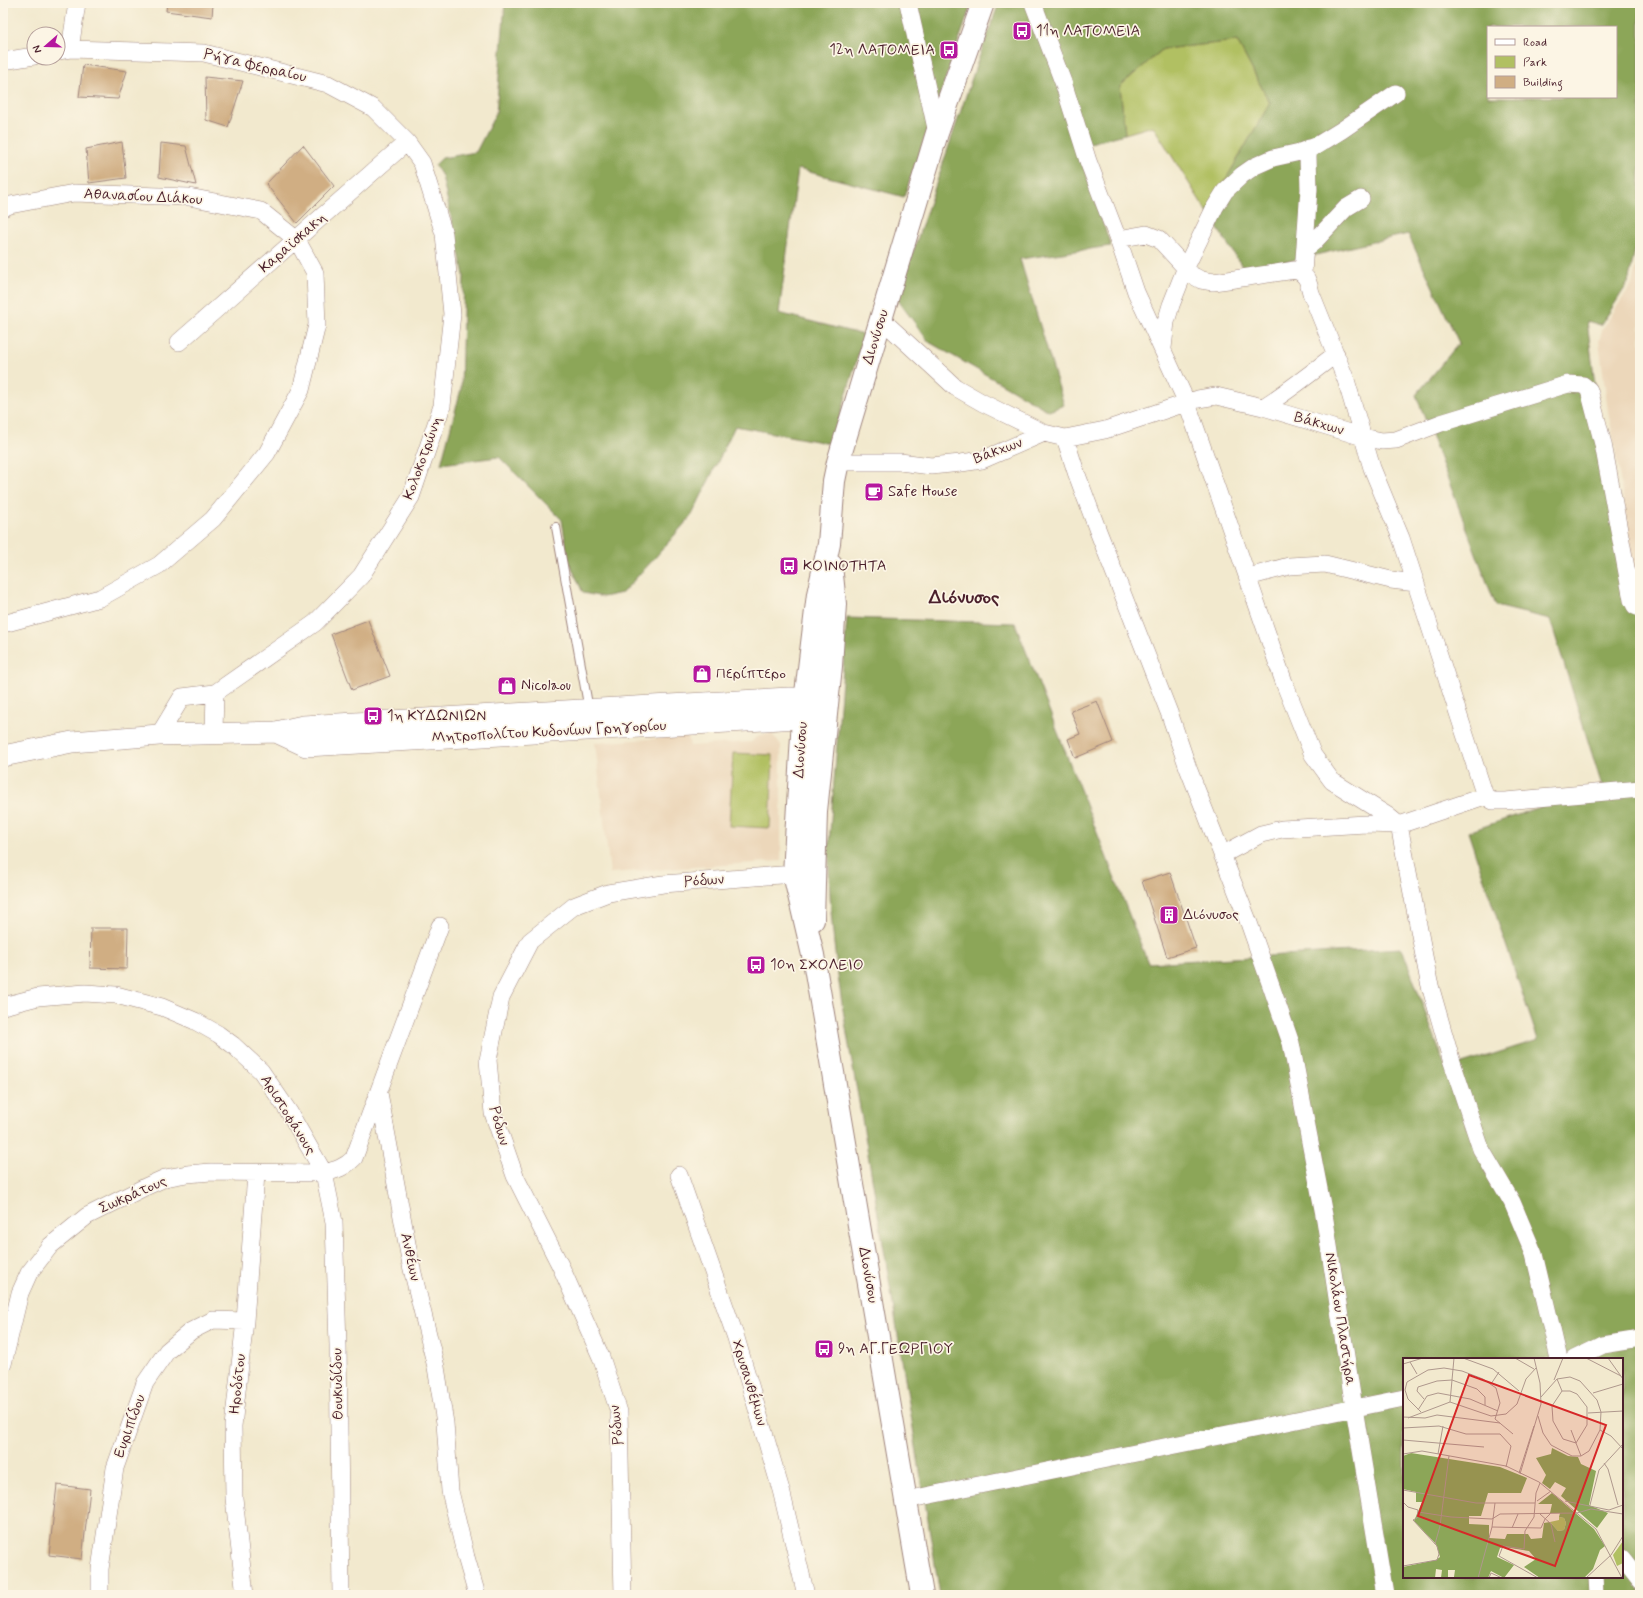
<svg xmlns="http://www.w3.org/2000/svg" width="1643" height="1598" font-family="Mynerve,sans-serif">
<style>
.built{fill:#ecd7ba}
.green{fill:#b1c062;stroke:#7e7046}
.forest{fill:#8ca658;stroke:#6b6242;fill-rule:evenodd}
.building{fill:#d0ae83}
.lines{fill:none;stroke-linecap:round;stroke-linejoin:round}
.service-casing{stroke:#9e847c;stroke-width:10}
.minor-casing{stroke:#9e847c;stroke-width:18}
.tertiary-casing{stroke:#9e847c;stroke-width:22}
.secondary-casing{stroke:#9e847c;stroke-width:24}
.service{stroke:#fff;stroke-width:8}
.minor{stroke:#fff;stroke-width:17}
.tertiary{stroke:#fff;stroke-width:21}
.secondary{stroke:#fff;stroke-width:22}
.labels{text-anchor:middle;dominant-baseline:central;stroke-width:3.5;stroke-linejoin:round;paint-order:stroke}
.poi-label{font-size:15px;fill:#4a1f2b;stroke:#fcf5e5;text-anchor:start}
.street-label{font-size:15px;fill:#4a1f2b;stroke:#fcf5e5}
.district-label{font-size:19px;font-weight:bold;fill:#4a1f2b;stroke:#fcf5e5}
.inset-road{fill:none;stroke:#af988d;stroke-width:1}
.view{fill:#d62828;fill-opacity:0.15;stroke:#d62828;stroke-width:2}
.inset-edge{fill:none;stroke:#4a1f2b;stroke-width:2}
</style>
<rect width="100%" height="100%" fill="#fcf5e5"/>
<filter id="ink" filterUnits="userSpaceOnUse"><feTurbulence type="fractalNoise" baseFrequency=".025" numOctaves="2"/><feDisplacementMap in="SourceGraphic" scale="8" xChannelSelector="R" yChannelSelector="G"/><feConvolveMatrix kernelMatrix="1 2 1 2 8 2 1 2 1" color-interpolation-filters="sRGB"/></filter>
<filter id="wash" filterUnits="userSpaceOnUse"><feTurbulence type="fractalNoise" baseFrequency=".012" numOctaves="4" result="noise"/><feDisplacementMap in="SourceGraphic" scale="16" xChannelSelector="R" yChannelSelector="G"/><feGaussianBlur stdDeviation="0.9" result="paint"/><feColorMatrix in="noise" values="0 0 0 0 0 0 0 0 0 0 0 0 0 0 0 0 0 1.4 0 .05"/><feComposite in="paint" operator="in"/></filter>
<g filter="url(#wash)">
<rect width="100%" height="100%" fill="#f2e9ce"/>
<!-- built -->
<path class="built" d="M 1640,246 L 1640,596 L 1638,596 L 1615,446 L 1608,412 L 1599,341 L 1603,328 L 1632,284 Z
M 772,734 L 781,745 L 781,861 L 610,873 L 595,743 L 688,736 L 690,746 L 751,742 L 759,735 Z"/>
<!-- green -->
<path class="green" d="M 1237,41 L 1270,103 L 1207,212 L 1153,126 L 1125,134 L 1120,86 L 1163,49 Z
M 733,753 L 773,755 L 770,828 L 729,826 Z"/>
<!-- forest -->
<path class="forest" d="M 505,3 L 972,3 L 904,197 L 798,169 L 779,313 L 864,335 L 832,444 L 735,426 L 692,515 L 653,560 L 622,593 L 603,597 L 583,593 L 568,559 L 562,520 L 499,457 L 441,464 L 461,389 L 464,275 L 442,176 L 435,165 L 442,158 L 476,152 L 496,113 Z
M 999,3 L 1640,3 L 1640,226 L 1628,283 L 1601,325 L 1587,321 L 1598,409 L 1640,603 L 1640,1595 L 940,1595 C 916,1448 893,1301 868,1154 C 851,1051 827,948 829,844 L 847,618 L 1015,623 L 1148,963 L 1402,948 L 1446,1069 L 1538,1040 L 1468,832 L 1602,786 L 1550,619 L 1496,606 L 1416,395 L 1459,343 L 1408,234 L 1245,271 L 1207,212 L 1270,103 L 1237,41 L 1163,49 L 1120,86 L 1125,134 L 1090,143 L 1077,148 L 1111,246 L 1020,259 L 1064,405 L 1049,411 L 929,342 L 897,299 L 977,63 ZM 1488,27 L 1616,27 L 1616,97 L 1488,97 ZM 1404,1359 L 1622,1359 L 1622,1577 L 1404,1577 Z"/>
<g id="blocks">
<!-- building -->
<path class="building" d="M 167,3 L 213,3 L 212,17 L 166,11 Z
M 83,65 L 127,71 L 118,99 L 79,97 Z
M 205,77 L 243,81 L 228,127 L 206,120 Z
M 122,142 L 126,178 L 89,183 L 86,149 Z
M 161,143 L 186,146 L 196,185 L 159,177 Z
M 303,145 L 334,186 L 297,223 L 266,184 Z
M 368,620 L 390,676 L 352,690 L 331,634 Z
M 1097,701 L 1113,742 L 1075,758 L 1068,739 L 1080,734 L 1071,711 Z
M 1170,872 L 1196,948 L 1167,957 L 1142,881 Z
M 91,928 L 128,928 L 127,969 L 90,968 Z
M 57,1485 L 90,1489 L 82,1559 L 49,1555 Z"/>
</g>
</g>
<g filter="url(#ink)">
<use href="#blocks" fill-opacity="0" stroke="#9e847c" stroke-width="1"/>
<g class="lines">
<!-- service casing -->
<g class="service-casing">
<path id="service" d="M 556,527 L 589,710"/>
</g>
<!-- minor casing -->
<g class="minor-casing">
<path id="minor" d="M 908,3 L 937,133
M 1033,3 L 1063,82 L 1088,161 L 1118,239 L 1136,292 L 1187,403 L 1285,685 L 1313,755 L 1332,781 L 1388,816 L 1399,825 L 1429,982 L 1451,1059 L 1481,1149 L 1512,1202 L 1534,1254 L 1559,1359
M 70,49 L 77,3
M 58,51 L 70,49 L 204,53 L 328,84 L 373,108 L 407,142 L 422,163 L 444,234 L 452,314 L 442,406 L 411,497 L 361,576 L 315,623 L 215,693 L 182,697 L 159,735
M 3,61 L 34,56
M 3,208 L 10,205 L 74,193 L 189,197 L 261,211 L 297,240 L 315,273 L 317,325 L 301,390 L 267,453 L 213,519 L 159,565 L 100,598 L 3,624
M 1118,239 L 1146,234 L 1159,239 L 1192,275 L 1201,280 L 1213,282 L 1228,280 L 1295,270 C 1307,274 1308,281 1311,293 L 1346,380 L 1372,468 L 1401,538 L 1485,796
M 1305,249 L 1314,242 L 1346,208 L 1361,199
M 1303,273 L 1309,189 L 1308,157 L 1309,148
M 881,319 L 955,387 L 983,403 L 1044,433 L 1065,438 L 1105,430 L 1198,399 L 1216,396 L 1263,407 L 1363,437 L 1382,441 L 1396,440 L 1441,423 L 1568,384 L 1583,385 L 1589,390 L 1603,444 L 1632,600 L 1635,606 L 1640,608
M 179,342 L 407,142
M 1163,348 L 1166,322 L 1171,305 L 1186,267 L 1215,207 L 1225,191 L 1242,175 L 1255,166 L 1273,158 L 1300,152 L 1316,146 L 1342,130 L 1396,93
M 1263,407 C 1289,391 1312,372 1336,354
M 1065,438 L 1076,472 L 1098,531 L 1170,715 L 1188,768 L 1249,923 L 1291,1043 L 1325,1220 L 1354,1408 L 1385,1595
M 838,462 L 900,462 L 931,466 L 961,463 L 982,460 L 1044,433
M 1248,577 L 1289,566 L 1325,564 L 1391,580 L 1416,583
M 214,732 L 215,693
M 1222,855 L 1261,834 L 1282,829 L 1366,824 L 1399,825 L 1485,796 L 1493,801 L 1505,801 L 1640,789
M 3,1006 L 38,997 L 85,993 L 116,995 L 162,1007 L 195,1021 L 218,1034 L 233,1045 L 261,1071 L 289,1112 L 324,1173 L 334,1222 L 338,1345 L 341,1595
M 379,1093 L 411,1265 L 436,1367 L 445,1423 L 450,1491 L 466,1557 L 477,1595
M 679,1175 L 736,1338 L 781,1490 L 806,1595
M 1574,1359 L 1603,1345 L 1640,1339
M 3,1364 L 20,1293 L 29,1273 L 50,1246 L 87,1216 L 145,1187 L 165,1178 L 187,1174 L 211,1172 L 324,1173 C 337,1170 345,1167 354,1158 L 440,926
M 906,1500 L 1404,1398
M 1622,1558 L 1640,1581
M 1595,1577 L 1596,1595
M 100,1595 L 100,1569 L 115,1468 L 145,1383 L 167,1351 L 191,1331 L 213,1320 L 245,1321
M 245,1595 L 234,1498 L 233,1426 L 245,1321 L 256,1174
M 623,1595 L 619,1412 L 601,1357 L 561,1267 L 515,1176 L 493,1113 L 488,1060 L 501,997 L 530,941 L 574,906 L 608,893 L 663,884 L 794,874 L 805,872"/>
</g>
<!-- tertiary casing -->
<g class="tertiary-casing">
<path id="tertiary" d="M 276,732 L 306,746 L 781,719 L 803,718 L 825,720
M 3,756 L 72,742 L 159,735 L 276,732 L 303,726 L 789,698 L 823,699"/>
</g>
<!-- secondary casing -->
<g class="secondary-casing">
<path id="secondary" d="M 813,920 L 816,811 L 831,666 L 835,604 L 831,565
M 922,1595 L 813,955 L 794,874 L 803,718 L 818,594 L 829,544 L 834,481 L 838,462 L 937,133 L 983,3"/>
</g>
<!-- service -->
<use href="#service" class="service"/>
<!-- minor -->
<use href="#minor" class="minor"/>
<!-- tertiary -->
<use href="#tertiary" class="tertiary"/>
<!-- secondary -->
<use href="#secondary" class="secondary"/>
</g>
</g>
<!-- icons -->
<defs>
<g id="bus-square" transform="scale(1)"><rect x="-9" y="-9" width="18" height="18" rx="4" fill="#b5179e" stroke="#fcf5e5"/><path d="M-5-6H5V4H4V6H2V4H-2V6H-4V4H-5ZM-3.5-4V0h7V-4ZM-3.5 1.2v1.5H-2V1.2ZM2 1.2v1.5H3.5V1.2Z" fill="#fff"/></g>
<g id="cafe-square" transform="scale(1)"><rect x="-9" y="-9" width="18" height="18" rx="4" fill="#b5179e" stroke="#fcf5e5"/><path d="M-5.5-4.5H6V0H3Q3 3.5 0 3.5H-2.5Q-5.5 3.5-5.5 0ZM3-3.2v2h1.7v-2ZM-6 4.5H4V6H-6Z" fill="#fff"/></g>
<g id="shop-square" transform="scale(1)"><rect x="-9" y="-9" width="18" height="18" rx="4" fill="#b5179e" stroke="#fcf5e5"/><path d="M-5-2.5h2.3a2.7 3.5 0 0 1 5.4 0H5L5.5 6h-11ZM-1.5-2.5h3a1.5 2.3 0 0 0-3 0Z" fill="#fff"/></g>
<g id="building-square" transform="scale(1)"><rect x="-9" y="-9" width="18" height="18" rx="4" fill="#b5179e" stroke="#fcf5e5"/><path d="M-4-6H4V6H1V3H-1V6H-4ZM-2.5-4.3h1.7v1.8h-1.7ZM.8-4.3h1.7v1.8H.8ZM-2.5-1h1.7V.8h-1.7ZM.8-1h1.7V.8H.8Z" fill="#fff"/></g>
</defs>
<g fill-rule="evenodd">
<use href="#bus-square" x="1022" y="31"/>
<use href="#bus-square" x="949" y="50"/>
<use href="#cafe-square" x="874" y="492"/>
<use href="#bus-square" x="789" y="566"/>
<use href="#shop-square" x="702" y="674"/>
<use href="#shop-square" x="507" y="686"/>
<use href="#bus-square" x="373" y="716"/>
<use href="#building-square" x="1169" y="915"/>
<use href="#bus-square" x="756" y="965"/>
<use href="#bus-square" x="824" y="1349"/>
</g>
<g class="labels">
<!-- poi labels -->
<g class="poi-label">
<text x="1036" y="31">11η ΛΑΤΟΜΕΙΑ</text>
<text x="935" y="50" text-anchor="end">12η ΛΑΤΟΜΕΙΑ</text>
<text x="888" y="492">Safe House</text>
<text x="803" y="566">ΚΟΙΝΟΤΗΤΑ</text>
<text x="716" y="674">Περίπτερο</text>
<text x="521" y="686">Nicolaou</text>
<text x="387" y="716">1η ΚΥΔΩΝΙΩΝ</text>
<text x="1183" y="915">Διόνυσος</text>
<text x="770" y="965">10η ΣΧΟΛΕΙΟ</text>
<text x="838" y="1349">9η ΑΓ.ΓΕΩΡΓΙΟΥ</text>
</g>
<!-- street labels -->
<g class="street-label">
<text transform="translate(255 66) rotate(13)">Ρήγα Φερραίου</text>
<text transform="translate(143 197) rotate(3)">Αθανασίου Διάκου</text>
<text transform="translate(293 243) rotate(-41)">Καραϊσκακη</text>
<text transform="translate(876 337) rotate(-73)">Διονύσου</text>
<text transform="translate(1319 424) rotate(16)">Βάκχων</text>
<text transform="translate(998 451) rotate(-20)">Βάκχων</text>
<text transform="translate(423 458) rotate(-70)">Κολοκοτρώνη</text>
<text transform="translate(549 732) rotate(-3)">Μητροπολίτου Κυδονίων Γρηγορίου</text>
<text transform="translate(801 750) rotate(-86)">Διονύσου</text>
<text transform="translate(704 881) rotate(-4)">Ρόδων</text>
<text transform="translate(288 1115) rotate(58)">Αριστοφάνους</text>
<text transform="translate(499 1126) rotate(74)">Ρόδων</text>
<text transform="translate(133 1195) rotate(-24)">Σωκράτους</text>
<text transform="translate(410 1257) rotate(78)">Ανθέων</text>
<text transform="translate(868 1275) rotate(80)">Διονύσου</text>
<text transform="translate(1340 1319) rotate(81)">Νικολάου Πλαστήρα</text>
<text transform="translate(749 1383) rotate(73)">Χρυσανθέμων</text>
<text transform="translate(238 1384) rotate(-84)">Ηροδότου</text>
<text transform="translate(338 1384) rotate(-91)">Θουκυδίδου</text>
<text transform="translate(617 1425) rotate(-96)">Ρόδων</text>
<text transform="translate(130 1426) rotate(-70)">Ευριπίδου</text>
</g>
<!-- district labels -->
<g class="district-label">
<text x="964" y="597">Διόνυσος</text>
</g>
</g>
<!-- overview -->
<g transform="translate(1403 1358)">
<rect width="220" height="220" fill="#f2e9ce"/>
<path d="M 156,159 L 161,160 L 163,165 L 161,172 L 155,173 L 147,164 L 156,162 ZM 220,183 L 220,205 L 214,208 L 210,197 Z" fill="#b1c062"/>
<path d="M 149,90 L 165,98 L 175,99 L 178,106 L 193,113 L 186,147 L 205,155 L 194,170 L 158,138 L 163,130 L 152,124 L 147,131 L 139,125 L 143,117 L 133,100 L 148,96 ZM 8,95 L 97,109 L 124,120 L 118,135 L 85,135 L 78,158 L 66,158 L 66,166 L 86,167 L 86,180 L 102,181 L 104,176 L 125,176 L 128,181 L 139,180 L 141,165 L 147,164 L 155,173 L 161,172 L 163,165 L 161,160 L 156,159 L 157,155 L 147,155 L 149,146 L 135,146 L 149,135 L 191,171 L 202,188 L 197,192 L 190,211 L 181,220 L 137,220 L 121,209 L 133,201 L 126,193 L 101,189 L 97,190 L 94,199 L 111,207 L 101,220 L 88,213 L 85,220 L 51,219 L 52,212 L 45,212 L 45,220 L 38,220 L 39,212 L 33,211 L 32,220 L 0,220 L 0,209 L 33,202 L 37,199 L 33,186 L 11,163 L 19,144 L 13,144 L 13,134 L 0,131 L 0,98 Z" fill="#8ca658"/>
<path class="inset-road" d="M 60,0 L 90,11 L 116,33M 112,0 L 131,11M 183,0 L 218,18M 205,0 L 220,21M 7,4 L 14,16M 0,6 L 20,0M 154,21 L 159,33M 151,22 L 160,0M 88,26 L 96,14M 159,33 L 167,33 L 174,36 L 184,49 L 184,67 L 173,85 L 160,81 L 150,63 L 149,48 ZM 190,35 L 220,26M 21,41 L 14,33 L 15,29 L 34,23 L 49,22 L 74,31 L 82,39 L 82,47M 47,44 L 51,0M 15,52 L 24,38 L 35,35 L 67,41 L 95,53M 18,54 L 5,41 L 2,32 L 4,24 L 25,12 L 41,10 L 59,13 L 80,21 L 93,30 L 97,45 L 92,61 L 110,76M 185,55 L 220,53M 135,58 L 140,75 L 148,87 L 169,98 L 178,98 L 186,93 L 197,72 L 198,54 L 194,42 L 177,23 L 167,19 L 154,21 L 138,39M 0,59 L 22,60 L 34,57 L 97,65M 5,60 L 47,44 L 88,58 L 103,56 L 114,46 L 123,21 L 133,10M 0,70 L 36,68 L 63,76 L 97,76 L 108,88 L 103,109M 168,72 L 178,98M 197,72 L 208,78 L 220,91M 0,82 L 81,89M 0,96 L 19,93 L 103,108 L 136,124 L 193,171 L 219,220M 35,96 L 40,68M 201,105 L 205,111 L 215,147M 116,115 L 131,68M 117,116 L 138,46 L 137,25 L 131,0M 0,132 L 73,145 L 132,145M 134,143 L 148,133M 162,143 L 206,152 L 220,147M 0,144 L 5,149 L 15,152 L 14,160 L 10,162 L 34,188 L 36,196 L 34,202 L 0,208M 187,147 L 196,112 L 220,86M 15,154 L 48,159 L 89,161 L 97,156 L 174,155 L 188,151 L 220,156M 137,156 L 148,166 L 152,184M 89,169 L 138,170 L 142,161 L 148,155M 109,170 L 115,156M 32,186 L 37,168 L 46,98M 75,220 L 89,169 L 92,145M 86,220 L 88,215 L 99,220M 135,220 L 96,198 L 100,188 L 121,191 L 122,173 L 131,159 L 133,135 L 137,125M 183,220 L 208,197 L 220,178"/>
<path class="view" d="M 66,17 L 203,67 L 152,208 L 15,158 Z"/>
<rect width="220" height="220" class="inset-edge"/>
</g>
<!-- margin -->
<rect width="1643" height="1598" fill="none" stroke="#fcf5e5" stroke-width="16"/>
<!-- legend -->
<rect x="1487" y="26" width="130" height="72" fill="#fcf5e5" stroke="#b59f9b"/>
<rect x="1495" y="39" width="20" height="6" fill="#ffffff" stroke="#b59f9b"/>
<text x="1523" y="46" font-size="12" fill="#4a1f2b">Road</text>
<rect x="1495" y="56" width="20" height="12" fill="#b1c062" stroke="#b59f9b"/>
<text x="1523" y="66" font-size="12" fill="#4a1f2b">Park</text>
<rect x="1495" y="76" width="20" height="12" fill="#d0ae83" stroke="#b59f9b"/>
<text x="1523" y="86" font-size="12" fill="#4a1f2b">Building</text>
<!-- north arrow -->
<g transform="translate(46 46) rotate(250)"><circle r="19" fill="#fcf5e5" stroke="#b59f9b"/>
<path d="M0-3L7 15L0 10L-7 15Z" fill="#b5179e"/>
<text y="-6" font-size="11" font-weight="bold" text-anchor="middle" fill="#4a1f2b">N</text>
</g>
</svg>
